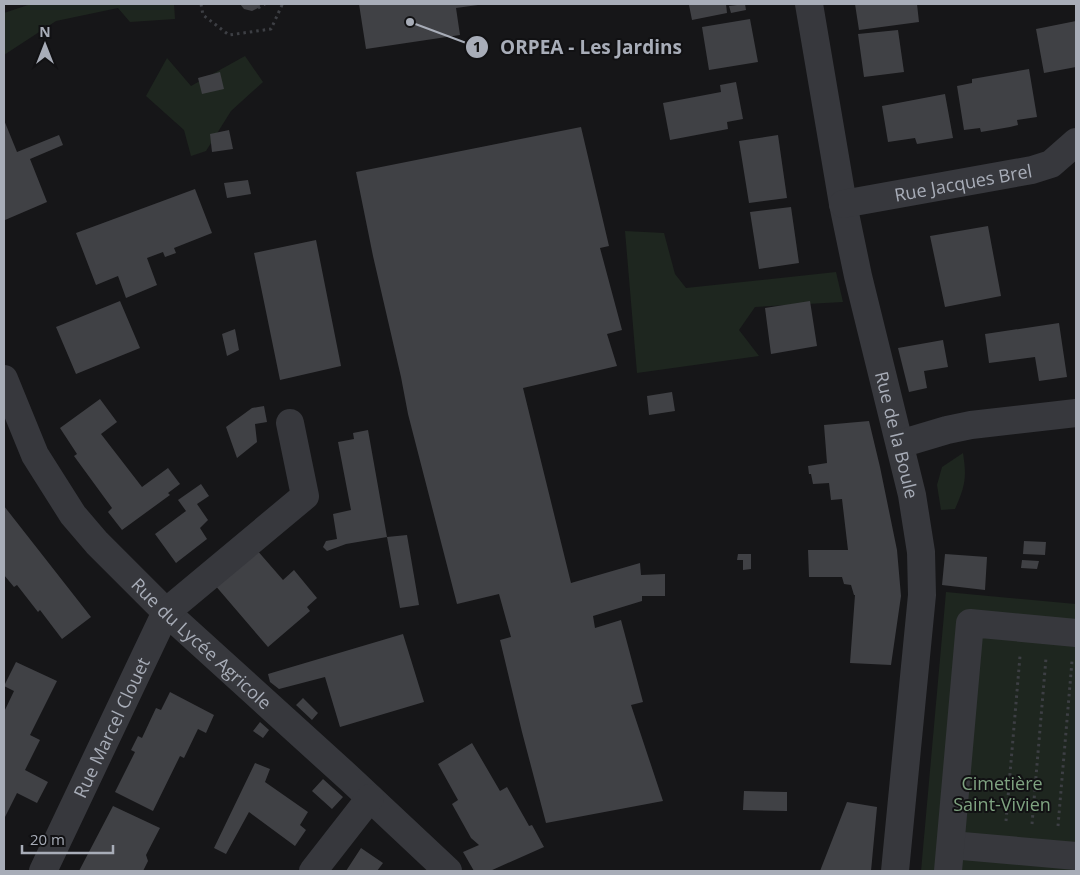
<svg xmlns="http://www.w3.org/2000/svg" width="1080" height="875" font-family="'Open Sans',sans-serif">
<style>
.green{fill:#1e261f}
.building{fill:#404145}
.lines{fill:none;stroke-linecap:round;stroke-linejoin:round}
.path{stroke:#3d3f44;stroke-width:3;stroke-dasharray:2.5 4;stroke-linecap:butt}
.minor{stroke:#37383d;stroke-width:28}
.labels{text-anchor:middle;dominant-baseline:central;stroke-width:4;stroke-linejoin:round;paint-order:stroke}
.street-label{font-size:18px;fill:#a8adb8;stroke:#111113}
.park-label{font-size:18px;fill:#7fa381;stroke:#111113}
.leader{fill:none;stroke:#a8adb8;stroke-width:2}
.callout-dot{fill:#a8adb8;stroke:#111113;stroke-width:2}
.mark-label{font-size:15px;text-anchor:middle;font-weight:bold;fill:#111}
.callout-label{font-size:19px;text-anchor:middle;font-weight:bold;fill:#a8adb8;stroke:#111113;stroke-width:4;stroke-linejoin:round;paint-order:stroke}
</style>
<rect width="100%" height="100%" fill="#161618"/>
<!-- green -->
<path class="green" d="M 31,4 L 174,4 L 175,19 L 130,22 L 118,8 L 56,21 L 4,55 L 4,13 Z
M 245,56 L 263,82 L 231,111 L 206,151 L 191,156 L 184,130 L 146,96 L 167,58 L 191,86 Z
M 625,231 L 664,233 L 675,274 L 686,288 L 836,272 L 843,302 L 755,307 L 739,330 L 759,356 L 637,373 Z
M 963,453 C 967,478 965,486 955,509 L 941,510 L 937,485 L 942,467 Z
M 946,592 L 1076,604 L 1076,871 L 921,871 Z"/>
<!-- building -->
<path class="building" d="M 240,4 L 261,4 L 258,8 L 252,11 L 244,9 Z
M 359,4 L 478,4 L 478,5 L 456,8 L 460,35 L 366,49 Z
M 696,4 L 726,4 L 727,13 L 692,20 L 689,5 Z
M 745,4 L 746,10 L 731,13 L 729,6 Z
M 855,4 L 917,4 L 919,22 L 859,30 Z
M 750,19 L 758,62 L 709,70 L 702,27 Z
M 1076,21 L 1076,67 L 1044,73 L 1036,29 Z
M 898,30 L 904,72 L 864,77 L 858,34 Z
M 1029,69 L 1037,117 L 1017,120 L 1018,125 L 1010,127 L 981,132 L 980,128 L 964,130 L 957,86 L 972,83 L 972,79 Z
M 220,72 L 224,89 L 202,94 L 198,78 Z
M 736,82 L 743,119 L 727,122 L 728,129 L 670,140 L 663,103 L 721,92 L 720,85 Z
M 945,94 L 953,138 L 917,144 L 915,138 L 888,142 L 882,106 Z
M 4,120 L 17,152 L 59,135 L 63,145 L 30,159 L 47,202 L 5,220 Z
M 581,127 L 609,246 L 600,248 L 622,330 L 607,334 L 617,366 L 523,388 L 571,583 L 640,563 L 641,575 L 665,574 L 665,596 L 642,596 L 642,601 L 593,616 L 595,628 L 621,620 L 643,702 L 631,705 L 663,801 L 546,823 L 522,732 L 500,640 L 511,637 L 499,594 L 457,604 L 408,414 L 401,377 L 373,256 L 356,172 Z
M 229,130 L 233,149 L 212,152 L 210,134 Z
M 778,135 L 787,198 L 749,203 L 739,141 Z
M 248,180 L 251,194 L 227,198 L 224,183 Z
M 195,189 L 212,233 L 174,248 L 176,253 L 165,257 L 163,252 L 147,258 L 157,285 L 126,298 L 118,276 L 96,285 L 76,233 Z
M 791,207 L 799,263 L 759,269 L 750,212 Z
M 988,226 L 1001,296 L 945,307 L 930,236 Z
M 316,240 L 341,366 L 280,380 L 254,253 Z
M 120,301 L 140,348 L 76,374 L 56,327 Z
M 810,301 L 817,346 L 771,354 L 765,308 Z
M 1059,323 L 1067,377 L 1039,381 L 1035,357 L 989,363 L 985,334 Z
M 235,329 L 239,350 L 227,356 L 222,334 Z
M 943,340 L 948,367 L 924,371 L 927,388 L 909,392 L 898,348 Z
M 672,392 L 675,411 L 649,415 L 647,396 Z
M 100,399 L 117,422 L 101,434 L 142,487 L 168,468 L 180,484 L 168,493 L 170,495 L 122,530 L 108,512 L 112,508 L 74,456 L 77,454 L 60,428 Z
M 264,406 L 267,422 L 255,424 L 257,442 L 237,458 L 226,427 L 252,408 Z
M 869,421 L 880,467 L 897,550 L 901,596 L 891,665 L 850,663 L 855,595 L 854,595 L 851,585 L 844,584 L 842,577 L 809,577 L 808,550 L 848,550 L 842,499 L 831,500 L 829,483 L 813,484 L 811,474 L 809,474 L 808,466 L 827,463 L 824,425 Z
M 368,430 L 387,537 L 407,535 L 419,605 L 400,608 L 387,537 L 346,544 L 327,551 L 323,547 L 326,541 L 337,539 L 333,514 L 351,510 L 338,442 L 354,439 L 353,433 Z
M 201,484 L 209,496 L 197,504 L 208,520 L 200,528 L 207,539 L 176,563 L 155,534 L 186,511 L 178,500 Z
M 4,506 L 91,617 L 62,639 L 40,610 L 38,612 L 17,585 L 14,587 L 4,575 Z
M 1024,541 L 1046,542 L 1045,555 L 1023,554 Z
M 256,549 L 283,580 L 294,570 L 317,598 L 307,607 L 310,611 L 268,647 L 214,584 Z
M 738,554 L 751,554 L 751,569 L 743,570 L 743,560 L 737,560 Z
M 945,554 L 987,557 L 985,590 L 942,585 Z
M 1022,560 L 1039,561 L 1037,569 L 1021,568 Z
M 403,634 L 424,702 L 340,727 L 325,677 L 279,689 L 270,682 L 268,674 Z
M 16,662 L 57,681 L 30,735 L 40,740 L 25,770 L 48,782 L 37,803 L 17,793 L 4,819 L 4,712 L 14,691 L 4,686 Z
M 170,692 L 214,715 L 206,733 L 198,729 L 184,758 L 180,756 L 153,811 L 115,792 L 135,752 L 131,750 L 138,736 L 142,738 L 156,708 L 161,710 Z
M 303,698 L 318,713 L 312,720 L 296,705 Z
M 260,722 L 269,730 L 263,738 L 253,731 Z
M 472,743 L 500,791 L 507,787 L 528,824 L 529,826 L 532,825 L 544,847 L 490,871 L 474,871 L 463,852 L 479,845 L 471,838 L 452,804 L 458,800 L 438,764 Z
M 255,763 L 270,769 L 265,782 L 308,812 L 300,825 L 306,830 L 295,846 L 249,812 L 226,854 L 214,848 Z
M 323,779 L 343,797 L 332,809 L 312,791 Z
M 744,791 L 787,792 L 787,811 L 743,810 Z
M 847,802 L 877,807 L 871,871 L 820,871 Z
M 113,806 L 160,828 L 146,855 L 148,861 L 143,871 L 79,871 Z
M 361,848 L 383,863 L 377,871 L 346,871 Z"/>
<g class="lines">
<!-- path -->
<path class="path" d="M 201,4 L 203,15 L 229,35 L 271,29 L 282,5 L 280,4
M 258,8 L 265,4
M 1006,821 L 1020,656
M 1032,824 L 1046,658
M 1058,826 L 1072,661"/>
<!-- minor -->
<g class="minor">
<path id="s1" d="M 809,4 L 843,204 L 858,276 L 912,495 L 921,552 L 922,595 L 895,871"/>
<path id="s2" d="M 843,204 L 1032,170 L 1051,164 L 1076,142"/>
<path id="s3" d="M 4,379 L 35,455 L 73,515 L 97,543 L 166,612 L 350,779 L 448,871"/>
<path d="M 900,444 L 947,430 L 971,425 L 1076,413"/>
<path d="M 951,845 L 1076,856"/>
<path id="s4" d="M 43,871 L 166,612 L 305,496 L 290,423"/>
<path d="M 313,871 L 370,798"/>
<path d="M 948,871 L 970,623 L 1076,633"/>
</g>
</g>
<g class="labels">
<!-- street labels -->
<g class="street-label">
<text stroke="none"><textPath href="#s2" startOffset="122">Rue Jacques Brel</textPath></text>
<text stroke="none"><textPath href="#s1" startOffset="440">Rue de la Boule</textPath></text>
<text stroke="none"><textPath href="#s3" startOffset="335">Rue du Lycée Agricole</textPath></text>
<text stroke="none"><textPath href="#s4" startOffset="159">Rue Marcel Clouet</textPath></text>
</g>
<!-- park labels -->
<g class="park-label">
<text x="1002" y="783">Cimetière<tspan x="1002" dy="21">Saint-Vivien</tspan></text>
</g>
</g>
<!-- callouts -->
<path class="leader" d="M410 22L477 47"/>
<g class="callout-dot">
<circle cx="410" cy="22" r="5"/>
<circle cx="477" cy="47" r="12"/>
</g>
<g class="mark-label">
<text x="477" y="52">1</text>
</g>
<g class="callout-label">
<text x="591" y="54">ORPEA - Les Jardins</text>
</g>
<!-- border -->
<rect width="1080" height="875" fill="none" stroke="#a8adb8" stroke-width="10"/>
<!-- north arrow -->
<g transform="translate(45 45)" stroke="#111113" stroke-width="4" paint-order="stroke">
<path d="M0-4L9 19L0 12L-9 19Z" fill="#a8adb8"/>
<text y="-8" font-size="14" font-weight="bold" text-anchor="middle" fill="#a8adb8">N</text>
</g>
<!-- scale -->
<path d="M22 845v8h91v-8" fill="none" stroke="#a8adb8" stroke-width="2.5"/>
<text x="30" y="845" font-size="15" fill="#a8adb8" stroke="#111113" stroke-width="4" paint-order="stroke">20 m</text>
</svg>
